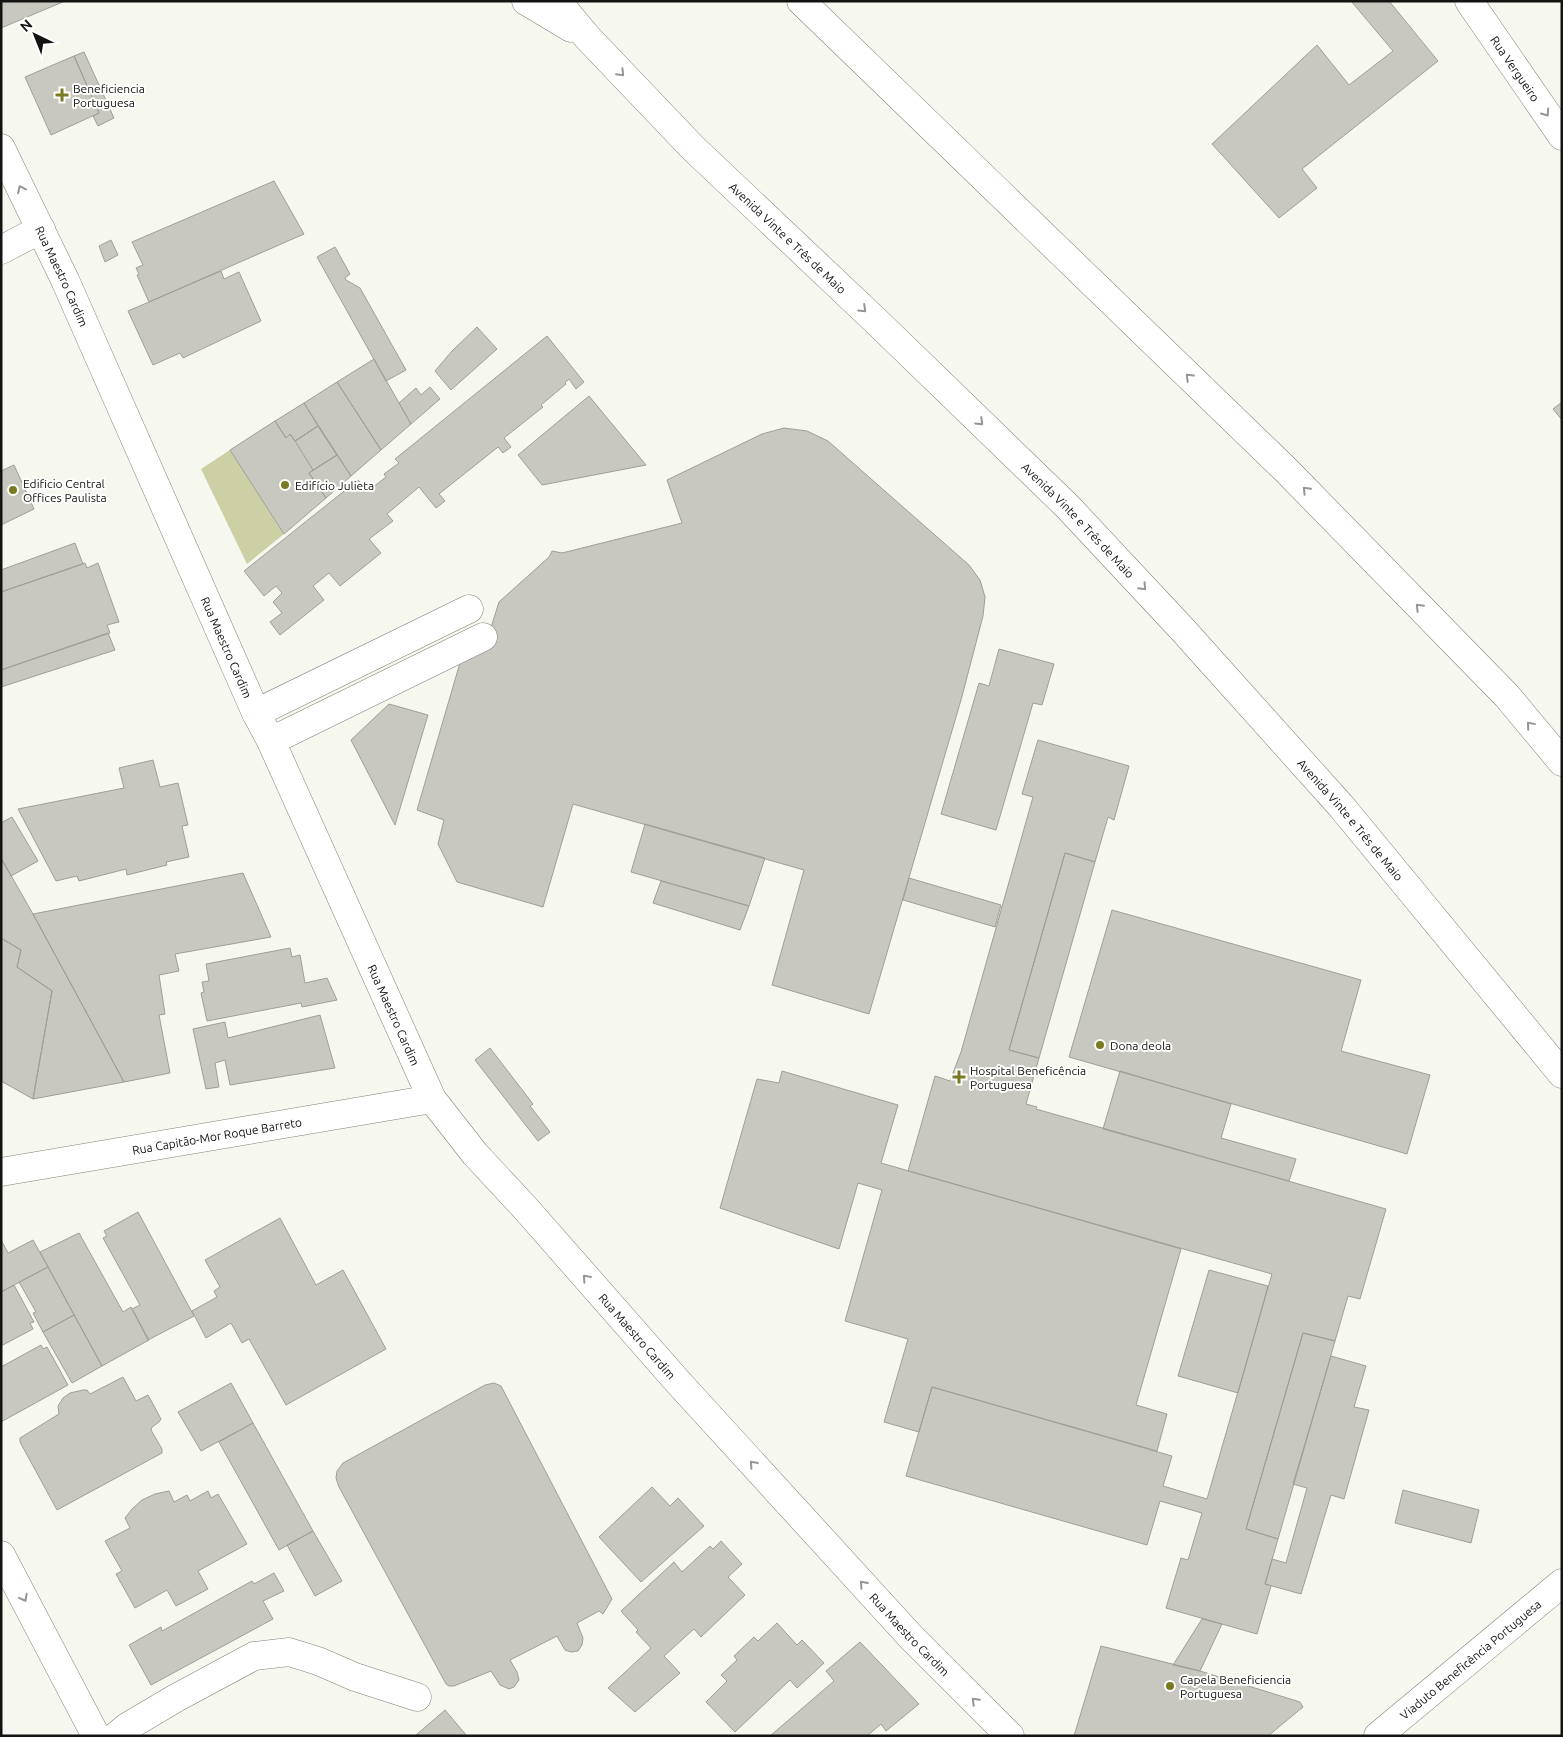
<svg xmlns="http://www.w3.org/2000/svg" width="1563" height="1737" font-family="Ubuntu,sans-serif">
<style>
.green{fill:#cdcfa5}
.building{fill:#c8c8c0;stroke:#9f9f98}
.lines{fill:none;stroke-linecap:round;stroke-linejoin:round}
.minor-casing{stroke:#81827a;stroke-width:29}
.major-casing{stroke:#81827a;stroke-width:29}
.highway-casing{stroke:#81827a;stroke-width:29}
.minor{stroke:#fff;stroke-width:28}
.major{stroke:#fff;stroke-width:28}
.highway{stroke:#fff;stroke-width:28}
.oneway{stroke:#959594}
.poi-dot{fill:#797a22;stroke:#fffffe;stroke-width:2}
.labels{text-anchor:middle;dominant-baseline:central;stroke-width:4;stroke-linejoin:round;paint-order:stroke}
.street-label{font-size:12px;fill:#131311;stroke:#fffffe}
.poi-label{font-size:12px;fill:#131311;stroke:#fffffe;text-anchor:start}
</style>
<rect width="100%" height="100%" fill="#f6f7ee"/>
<!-- green -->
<path class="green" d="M 230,450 L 284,534 L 247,564 L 201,469 Z"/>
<!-- building -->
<path class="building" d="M 1,1 L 65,1 L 1,28 Z
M 1351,1 L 1389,1 L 1438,61 L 1302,169 L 1317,188 L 1279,218 L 1212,144 L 1317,45 L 1349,85 L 1393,51 Z
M 84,52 L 114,118 L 98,126 L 93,116 L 99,113 L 74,56 Z
M 74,56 L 99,113 L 51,135 L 25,77 Z
M 274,181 L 304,234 L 149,302 L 137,275 L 139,274 L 136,268 L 143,265 L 132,242 Z
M 111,240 L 118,255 L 105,262 L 99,246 Z
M 335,247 L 350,274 L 345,278 L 346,280 L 360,288 L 406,370 L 386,381 L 317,257 Z
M 221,271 L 224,279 L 239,272 L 261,321 L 183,358 L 180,353 L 153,365 L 128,311 Z
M 477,327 L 497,349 L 451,390 L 435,371 L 452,351 Z
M 547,336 L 584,382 L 576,389 L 569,379 L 565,383 L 566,384 L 541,405 L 543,407 L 504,438 L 511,447 L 503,453 L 498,447 L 439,494 L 445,501 L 436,508 L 419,487 L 387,514 L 393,521 L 369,539 L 381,553 L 340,586 L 329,573 L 313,586 L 324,600 L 280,635 L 270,622 L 282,613 L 273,602 L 282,593 L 276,586 L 264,596 L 244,571 L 358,480 L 368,491 L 386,477 L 384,474 L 399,463 L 395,459 Z
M 374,359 L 411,424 L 381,450 L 337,382 Z
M 337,382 L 381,450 L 351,476 L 304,403 Z
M 430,387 L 440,399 L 411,424 L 399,403 L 416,388 L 421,395 Z
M 589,396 L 646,465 L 542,485 L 518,455 Z
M 1562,402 L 1562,420 L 1553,409 Z
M 304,403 L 318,426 L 295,441 L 290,434 L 286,438 L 275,421 Z
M 275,421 L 286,438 L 290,434 L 295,441 L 318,426 L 337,455 L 309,473 L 326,498 L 284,534 L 230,450 Z
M 318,426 L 337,455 L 313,470 L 295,441 Z
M 784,428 L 807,431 L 828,441 L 969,565 L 980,580 L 985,597 L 983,616 L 961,700 L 869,1014 L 772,985 L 804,870 L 573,804 L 543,907 L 457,882 L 438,844 L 444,820 L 417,810 L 469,632 L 488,637 L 499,602 L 549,557 L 552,551 L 562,553 L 682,523 L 667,480 L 762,434 Z
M 337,455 L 351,476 L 326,498 L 309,473 Z
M 14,465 L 34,509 L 1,525 L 1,471 Z
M 75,543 L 83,564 L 1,592 L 1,570 Z
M 85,563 L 87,568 L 98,563 L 119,622 L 107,625 L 110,633 L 1,670 L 1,592 Z
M 108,633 L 115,650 L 1,687 L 1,670 Z
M 999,649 L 1054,664 L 1042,705 L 1033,703 L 996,830 L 941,814 L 979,683 L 989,686 Z
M 389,704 L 428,715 L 395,825 L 351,740 Z
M 1038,740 L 1129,766 L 1114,820 L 1108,817 L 1095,862 L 1065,853 L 1009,1050 L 1039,1058 L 1026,1104 L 1037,1107 L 1036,1109 L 1386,1209 L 1360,1299 L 1348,1296 L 1335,1341 L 1303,1333 L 1246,1529 L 1278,1539 L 1265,1584 L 1271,1586 L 1257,1634 L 1166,1608 L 1181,1558 L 1188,1560 L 1202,1513 L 1160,1501 L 1147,1545 L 906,1476 L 932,1387 L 1172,1456 L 1163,1486 L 1207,1499 L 1272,1274 L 908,1171 L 935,1076 L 950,1081 L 961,1052 L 1033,797 L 1022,794 Z
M 153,760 L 160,787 L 178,783 L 188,825 L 182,826 L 189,857 L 166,862 L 167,865 L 127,875 L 126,869 L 79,881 L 77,876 L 56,881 L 18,809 L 124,788 L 119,768 Z
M 12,817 L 38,861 L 11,876 L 1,858 L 1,823 Z
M 645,824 L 765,858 L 749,906 L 631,872 Z
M 1065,853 L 1095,862 L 1039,1058 L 1009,1050 Z
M 1,858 L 33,914 L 124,1082 L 33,1099 L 52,991 L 17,967 L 21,950 L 1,938 Z
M 243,873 L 271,937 L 175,954 L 179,971 L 159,975 L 165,1014 L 159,1015 L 170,1073 L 124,1082 L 33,914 Z
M 909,878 L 1001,905 L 995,927 L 903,900 Z
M 661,881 L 749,906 L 740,930 L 653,903 Z
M 1112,910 L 1361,980 L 1341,1051 L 1430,1075 L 1407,1154 L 1069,1057 Z
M 1,938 L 21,950 L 17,967 L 52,991 L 33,1099 L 1,1081 Z
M 290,948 L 292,957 L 300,955 L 305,983 L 327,978 L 337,1000 L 302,1007 L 301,1003 L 207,1021 L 201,993 L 204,992 L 202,982 L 209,981 L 206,964 Z
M 320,1015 L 335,1068 L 230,1085 L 225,1060 L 215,1063 L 219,1087 L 206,1089 L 193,1029 L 225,1022 L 228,1038 Z
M 490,1048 L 533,1104 L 530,1106 L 550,1132 L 538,1141 L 475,1060 Z
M 782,1071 L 898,1105 L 881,1163 L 1181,1249 L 1136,1405 L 1167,1414 L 1157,1451 L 932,1387 L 919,1432 L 884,1422 L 908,1339 L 845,1321 L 882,1190 L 858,1183 L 839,1249 L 720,1208 L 757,1079 L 779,1083 Z
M 1120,1071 L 1231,1104 L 1221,1138 L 1296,1159 L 1289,1181 L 1103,1129 Z
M 138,1212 L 194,1316 L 148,1340 L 132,1309 L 140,1305 L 103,1238 L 107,1236 L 104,1231 Z
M 280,1218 L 316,1285 L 343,1270 L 386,1349 L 286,1405 L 249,1339 L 242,1343 L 231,1323 L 206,1338 L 192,1311 L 217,1297 L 214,1291 L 220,1287 L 205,1260 Z
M 79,1233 L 123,1312 L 131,1307 L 149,1340 L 102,1366 L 40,1252 Z
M 1,1240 L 8,1253 L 33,1240 L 48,1267 L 1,1292 Z
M 48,1267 L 74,1315 L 43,1332 L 33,1313 L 36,1312 L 19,1282 Z
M 1209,1270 L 1268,1286 L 1238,1393 L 1178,1376 Z
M 14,1285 L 34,1322 L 30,1323 L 33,1329 L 1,1346 L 1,1292 Z
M 74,1315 L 102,1366 L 72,1383 L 43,1332 Z
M 1303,1333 L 1335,1341 L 1278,1539 L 1246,1529 Z
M 41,1345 L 43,1349 L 47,1347 L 68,1385 L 1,1422 L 1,1367 Z
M 1331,1356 L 1366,1366 L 1354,1407 L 1369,1410 L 1344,1499 L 1331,1495 L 1301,1594 L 1265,1584 L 1272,1559 L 1286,1563 L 1307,1488 L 1293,1484 Z
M 123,1377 L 136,1401 L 148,1395 L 161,1419 L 159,1422 L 152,1427 L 151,1430 L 162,1449 L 162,1453 L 57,1510 L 20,1442 L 20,1438 L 59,1414 L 58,1406 L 63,1398 L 70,1393 L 83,1390 L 87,1390 L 90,1394 Z
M 231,1383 L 253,1423 L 201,1451 L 178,1412 Z
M 494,1383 L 501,1386 L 612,1599 L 603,1614 L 599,1611 L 577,1623 L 583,1638 L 582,1645 L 578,1651 L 571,1652 L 565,1650 L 557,1636 L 510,1660 L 517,1672 L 519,1680 L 514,1687 L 509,1689 L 500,1685 L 491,1671 L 454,1686 L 449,1686 L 446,1684 L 339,1487 L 336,1478 L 337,1471 L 343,1463 L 485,1385 Z
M 253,1423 L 313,1531 L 279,1550 L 219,1442 Z
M 652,1487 L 670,1506 L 678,1498 L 704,1526 L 641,1582 L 599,1537 Z
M 1403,1490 L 1479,1510 L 1471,1543 L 1395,1523 Z
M 169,1491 L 174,1502 L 187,1495 L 190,1501 L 208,1491 L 211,1498 L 218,1494 L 247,1544 L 198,1571 L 208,1589 L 176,1606 L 167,1590 L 135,1608 L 116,1574 L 122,1571 L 105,1541 L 130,1528 L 125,1518 L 132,1509 L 142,1500 L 155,1494 Z
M 313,1531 L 342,1581 L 315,1596 L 287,1545 Z
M 721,1541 L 742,1564 L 728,1577 L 745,1595 L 701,1637 L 694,1629 L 664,1656 L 680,1673 L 635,1712 L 608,1688 L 651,1648 L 636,1632 L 638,1630 L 621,1611 L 674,1562 L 682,1572 L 710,1546 L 713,1549 Z
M 274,1573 L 284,1591 L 263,1601 L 273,1619 L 151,1685 L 129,1645 L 161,1627 L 162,1631 L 252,1581 L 254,1584 Z
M 1202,1619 L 1222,1624 L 1200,1671 L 1173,1665 Z
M 777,1623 L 797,1645 L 802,1640 L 824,1663 L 797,1688 L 790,1680 L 735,1732 L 706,1702 L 727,1681 L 721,1675 L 737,1660 L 734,1656 L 754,1637 L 758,1641 Z
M 860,1642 L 919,1704 L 886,1731 L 881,1724 L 867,1736 L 770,1736 L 834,1681 L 826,1671 Z
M 1101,1646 L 1200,1671 L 1300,1702 L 1303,1707 L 1268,1736 L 1074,1736 Z
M 445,1710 L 467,1736 L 415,1736 L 423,1729 Z"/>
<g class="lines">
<!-- minor casing -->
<g class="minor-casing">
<g id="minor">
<path d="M 1,250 L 41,229"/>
<path d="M 256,713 L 469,609"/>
<path d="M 271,741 L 483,637"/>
<path id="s1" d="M 1,1172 L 432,1099"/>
<path d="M 1,1555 L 96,1736"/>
<path d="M 116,1736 L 127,1727 L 176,1698 L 254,1656 L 289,1652 L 318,1661 L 355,1677 L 417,1697"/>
<path id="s2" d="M 1378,1736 L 1562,1583"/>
</g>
</g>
<!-- major casing -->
<g class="major-casing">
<g id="major">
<path id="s3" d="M 1469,1 L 1562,136"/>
<path id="s4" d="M 1,148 L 65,280 L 256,713 L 271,741 L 432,1099 L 475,1154 L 527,1210 L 678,1382 L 911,1637 L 1010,1736"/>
</g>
</g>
<!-- highway casing -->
<g class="highway-casing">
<g id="highway">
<path d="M 526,1 L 571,28"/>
<path id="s5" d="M 557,1 L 588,38 L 693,148 L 876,321 L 1068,507 L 1183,630 L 1341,806 L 1562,1074"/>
<path d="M 801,1 L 1286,470 L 1507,696 L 1562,762"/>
</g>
</g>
<!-- minor -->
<use href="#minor" class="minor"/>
<!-- major -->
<use href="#major" class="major"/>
<!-- highway -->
<use href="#highway" class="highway"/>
</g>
<!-- one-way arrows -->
<defs><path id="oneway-chevron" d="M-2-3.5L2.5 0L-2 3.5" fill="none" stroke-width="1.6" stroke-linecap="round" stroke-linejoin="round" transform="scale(1.25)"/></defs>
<g class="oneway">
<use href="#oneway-chevron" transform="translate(621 73) rotate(46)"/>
<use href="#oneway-chevron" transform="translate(1546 113) rotate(55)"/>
<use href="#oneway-chevron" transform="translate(21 189) rotate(-116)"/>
<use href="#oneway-chevron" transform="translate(863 309) rotate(43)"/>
<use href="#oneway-chevron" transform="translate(1189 377) rotate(-136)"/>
<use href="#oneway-chevron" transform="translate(980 422) rotate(44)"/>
<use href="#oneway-chevron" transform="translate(1306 490) rotate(-134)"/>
<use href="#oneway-chevron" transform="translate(1143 587) rotate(47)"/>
<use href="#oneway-chevron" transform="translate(1419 607) rotate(-134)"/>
<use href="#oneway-chevron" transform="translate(1530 725) rotate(-130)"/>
<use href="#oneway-chevron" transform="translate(586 1278) rotate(-131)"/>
<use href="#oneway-chevron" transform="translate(753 1464) rotate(-132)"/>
<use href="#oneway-chevron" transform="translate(863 1584) rotate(-132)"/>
<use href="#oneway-chevron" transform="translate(24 1598) rotate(62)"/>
<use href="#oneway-chevron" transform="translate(975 1701) rotate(-135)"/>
</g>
<!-- markers -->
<g class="poi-dot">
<path d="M59.5 87.5h5v5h5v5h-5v5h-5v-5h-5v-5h5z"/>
<circle cx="285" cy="485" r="5"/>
<circle cx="13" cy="490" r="5"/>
<circle cx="1100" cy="1045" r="5"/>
<path d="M956.5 1069.5h5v5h5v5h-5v5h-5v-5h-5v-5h5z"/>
<circle cx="1170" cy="1686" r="5"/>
</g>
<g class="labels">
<!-- street labels -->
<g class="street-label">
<text stroke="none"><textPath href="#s3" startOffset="82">Rua Vergueiro</textPath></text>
<text stroke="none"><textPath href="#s5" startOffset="331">Avenida Vinte e Três de Maio</textPath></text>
<text stroke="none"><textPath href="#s4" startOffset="142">Rua Maestro Cardim</textPath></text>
<text stroke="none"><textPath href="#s5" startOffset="736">Avenida Vinte e Três de Maio</textPath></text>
<text stroke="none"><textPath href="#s4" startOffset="548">Rua Maestro Cardim</textPath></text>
<text stroke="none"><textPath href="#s5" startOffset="1141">Avenida Vinte e Três de Maio</textPath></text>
<text stroke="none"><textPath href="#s4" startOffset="952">Rua Maestro Cardim</textPath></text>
<text stroke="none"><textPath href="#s1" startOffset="219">Rua Capitão-Mor Roque Barreto</textPath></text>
<text stroke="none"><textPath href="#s4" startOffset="1358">Rua Maestro Cardim</textPath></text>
<text stroke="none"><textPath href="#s4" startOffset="1762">Rua Maestro Cardim</textPath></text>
<text stroke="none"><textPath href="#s2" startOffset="120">Viaduto Beneficência Portuguesa</textPath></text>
</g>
<!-- poi labels -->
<g class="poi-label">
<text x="73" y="88">Beneficiencia<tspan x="73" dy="14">Portuguesa</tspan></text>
<text x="23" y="483">Edificio Central<tspan x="23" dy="14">Offices Paulista</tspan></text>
<text x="295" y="485">Edifício Julieta</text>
<text x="1110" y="1045">Dona deola</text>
<text x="970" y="1070">Hospital Beneficência<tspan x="970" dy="14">Portuguesa</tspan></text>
<text x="1180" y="1679">Capela Beneficiencia<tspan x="1180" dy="14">Portuguesa</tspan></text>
</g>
</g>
<!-- border -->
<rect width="1563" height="1737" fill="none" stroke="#131311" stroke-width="5"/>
<!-- north arrow -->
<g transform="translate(35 35) rotate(317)" stroke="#fffffe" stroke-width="4" paint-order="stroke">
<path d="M0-4L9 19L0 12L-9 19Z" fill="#131311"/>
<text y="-8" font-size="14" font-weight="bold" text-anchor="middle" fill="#131311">N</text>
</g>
</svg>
